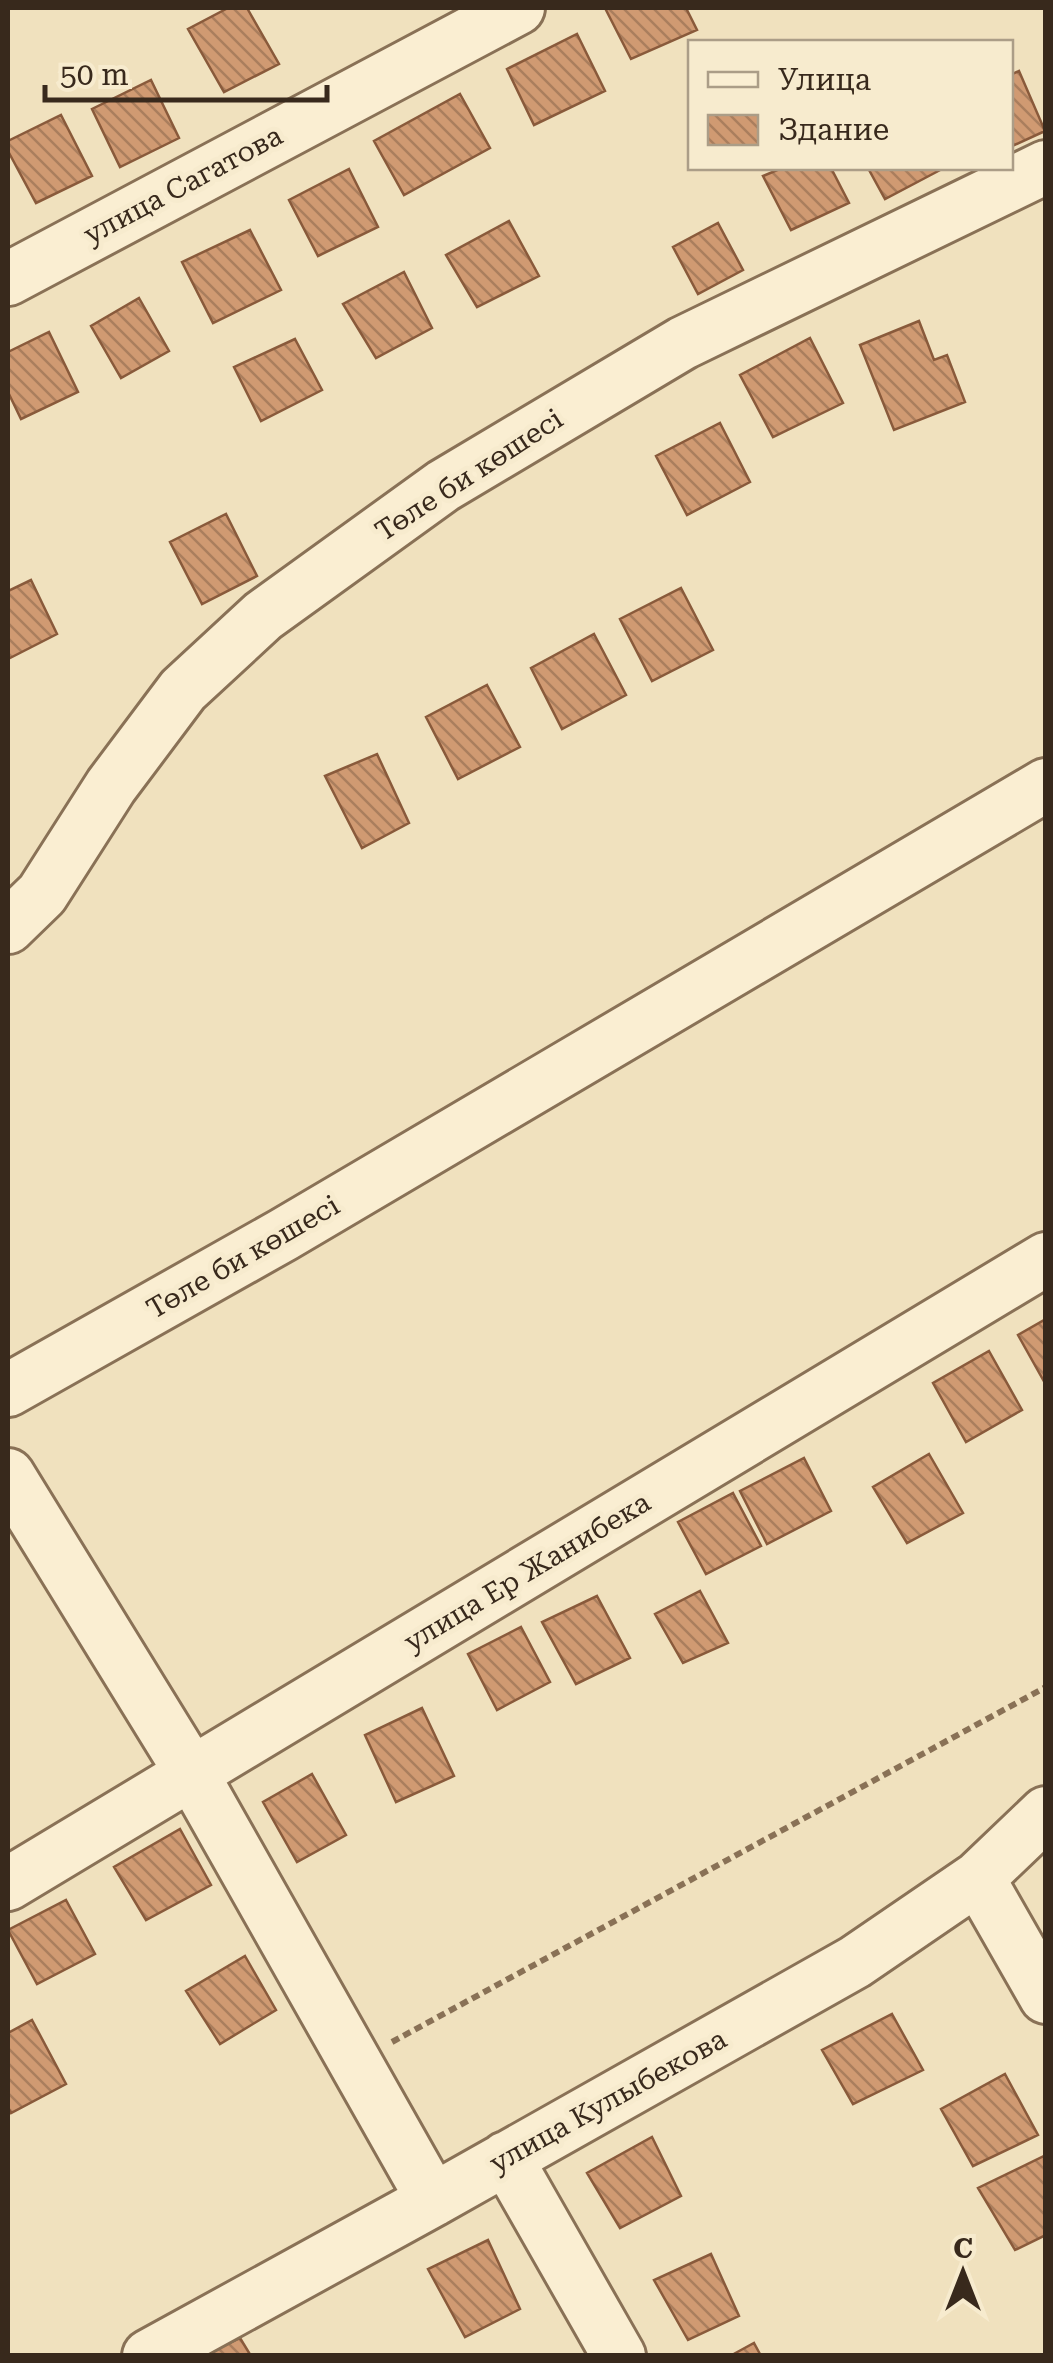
<svg xmlns="http://www.w3.org/2000/svg" width="1053" height="2363" font-family="'Roboto Serif',serif">
<style>
.building{fill:url(#building-back-hatch);stroke:#895a3b;stroke-width:2.5}
.lines{fill:none;stroke-linecap:round;stroke-linejoin:round}
.minor-casing{stroke:#897156;stroke-width:58}
.path{stroke:#897156;stroke-width:6;stroke-dasharray:8 5;stroke-linecap:butt}
.minor{stroke:#faeed2;stroke-width:52}
.labels{text-anchor:middle;dominant-baseline:central;stroke-width:10;stroke-linejoin:round;paint-order:stroke}
.street-label{font-size:28px;fill:#38291c;stroke:#f7ebce}
</style>
<defs>
<pattern id="building-back-hatch" width="6" height="6" patternUnits="userSpaceOnUse" patternTransform="scale(2.5)"><rect width="6" height="6" fill="#d09a72"/><path d="M-1 5l2 2M0 0l6 6M5-1l2 2" fill="none" stroke="#aa7e5d"/></pattern>
</defs>
<rect width="100%" height="100%" fill="#f0e1be"/>
<!-- building -->
<path class="building" d="M 228,8 L 247,8 L 279,64 L 224,92 L 188,29 Z
M 605,8 L 686,8 L 697,30 L 631,59 Z
M 577,34 L 605,91 L 534,125 L 507,69 Z
M 1019,71 L 1045,131 L 1010,147 L 1010,75 Z
M 151,80 L 179,138 L 120,167 L 92,109 Z
M 460,94 L 490,148 L 404,195 L 374,141 Z
M 61,115 L 92,176 L 36,203 L 8,151 L 8,141 Z
M 782,168 L 831,168 L 849,203 L 791,230 L 763,176 Z
M 868,168 L 944,168 L 885,199 Z
M 349,169 L 378,227 L 318,256 L 289,200 Z
M 509,221 L 539,276 L 477,307 L 446,255 Z
M 718,223 L 743,270 L 698,294 L 673,247 Z
M 250,230 L 281,290 L 213,323 L 182,262 Z
M 404,272 L 432,328 L 376,358 L 343,304 Z
M 139,298 L 169,351 L 121,378 L 91,326 Z
M 919,321 L 934,360 L 947,355 L 965,402 L 894,430 L 860,345 Z
M 49,332 L 78,392 L 21,419 L 8,392 L 8,352 Z
M 810,338 L 843,403 L 773,437 L 740,375 Z
M 295,339 L 322,390 L 261,421 L 234,367 Z
M 720,423 L 750,482 L 687,515 L 656,456 Z
M 226,514 L 257,576 L 202,604 L 170,542 Z
M 31,580 L 57,634 L 8,659 L 8,591 Z
M 681,588 L 713,650 L 652,681 L 620,619 Z
M 594,634 L 626,695 L 562,729 L 531,668 Z
M 487,685 L 520,747 L 458,779 L 426,717 Z
M 377,754 L 409,823 L 362,848 L 325,776 Z
M 1046,1319 L 1046,1385 L 1018,1335 Z
M 989,1351 L 1022,1410 L 966,1442 L 933,1383 Z
M 929,1454 L 963,1513 L 907,1543 L 873,1487 Z
M 804,1458 L 831,1511 L 767,1544 L 740,1491 Z
M 733,1493 L 761,1546 L 706,1574 L 678,1522 Z
M 700,1591 L 728,1643 L 683,1663 L 655,1614 Z
M 597,1596 L 630,1658 L 576,1684 L 542,1622 Z
M 521,1627 L 550,1682 L 497,1710 L 468,1654 Z
M 422,1708 L 454,1776 L 396,1802 L 365,1735 Z
M 312,1774 L 346,1835 L 297,1862 L 263,1802 Z
M 180,1829 L 211,1885 L 146,1920 L 114,1867 Z
M 66,1900 L 95,1954 L 37,1984 L 8,1930 Z
M 245,1956 L 276,2010 L 220,2044 L 186,1991 Z
M 892,2014 L 923,2070 L 853,2104 L 822,2050 Z
M 32,2020 L 66,2084 L 11,2113 L 8,2108 L 8,2033 Z
M 1005,2074 L 1038,2135 L 973,2166 L 941,2109 Z
M 652,2137 L 681,2196 L 620,2228 L 587,2173 Z
M 1044,2156 L 1046,2235 L 1015,2250 L 978,2188 Z
M 488,2240 L 520,2309 L 465,2337 L 428,2269 Z
M 711,2254 L 739,2316 L 688,2340 L 654,2280 Z
M 240,2338 L 251,2356 L 204,2356 Z
M 754,2343 L 761,2356 L 730,2356 Z"/>
<g class="lines">
<!-- minor casing -->
<g class="minor-casing">
<path id="minor" d="M 8,279 L 518,8
M 8,927 L 42,894 L 111,786 L 183,690 L 263,616 L 443,486 L 683,343 L 1046,167
M 8,1390 L 283,1235 L 1046,785
M 8,1475 L 192,1774 L 433,2200
M 978,1878 L 1046,1997
M 8,1884 L 1046,1259
M 506,2158 L 619,2356
M 149,2356 L 433,2200 L 855,1962 L 978,1878 L 1046,1813"/>
</g>
<!-- path -->
<path class="path" d="M 392,2042 L 1046,1687"/>
<!-- minor -->
<use href="#minor" class="minor"/>
</g>
<g class="labels">
<!-- street labels -->
<g class="street-label">
<text transform="translate(183 185) rotate(-28)">улица Сагатова</text>
<text transform="translate(469 475) rotate(-33)">Төле би көшесі</text>
<text transform="translate(243 1257) rotate(-30)">Төле би көшесі</text>
<text transform="translate(527 1572) rotate(-31)">улица Ер Жанибека</text>
<text transform="translate(608 2101) rotate(-29)">улица Кулыбекова</text>
</g>
</g>
<!-- border -->
<rect width="1053" height="2363" fill="none" stroke="#38291c" stroke-width="20"/>
<!-- legend -->
<rect x="688" y="40" width="325" height="130" fill="#f7ebce" stroke="#ab9d87" stroke-width="2.5"/>
<rect x="708" y="72" width="50" height="15" fill="#faeed2" stroke="#ab9d87" stroke-width="2.5"/>
<text x="778" y="90" font-size="30" fill="#38291c">Улица</text>
<rect x="708" y="115" width="50" height="30" fill="url(#building-back-hatch)" stroke="#ab9d87" stroke-width="2.5"/>
<text x="778" y="140" font-size="30" fill="#38291c">Здание</text>
<!-- north arrow -->
<g transform="translate(963 2273)" stroke="#f7ebce" stroke-width="8" paint-order="stroke">
<path d="M0-8L18 38L0 25L-18 38Z" fill="#38291c"/>
<text y="-15" font-size="28" font-weight="bold" text-anchor="middle" fill="#38291c">С</text>
</g>
<!-- scale -->
<path d="M45 85v15h282v-15" fill="none" stroke="#38291c" stroke-width="5"/>
<text x="60" y="85" font-size="30" fill="#38291c" stroke="#f7ebce" stroke-width="8" paint-order="stroke">50 m</text>
</svg>
